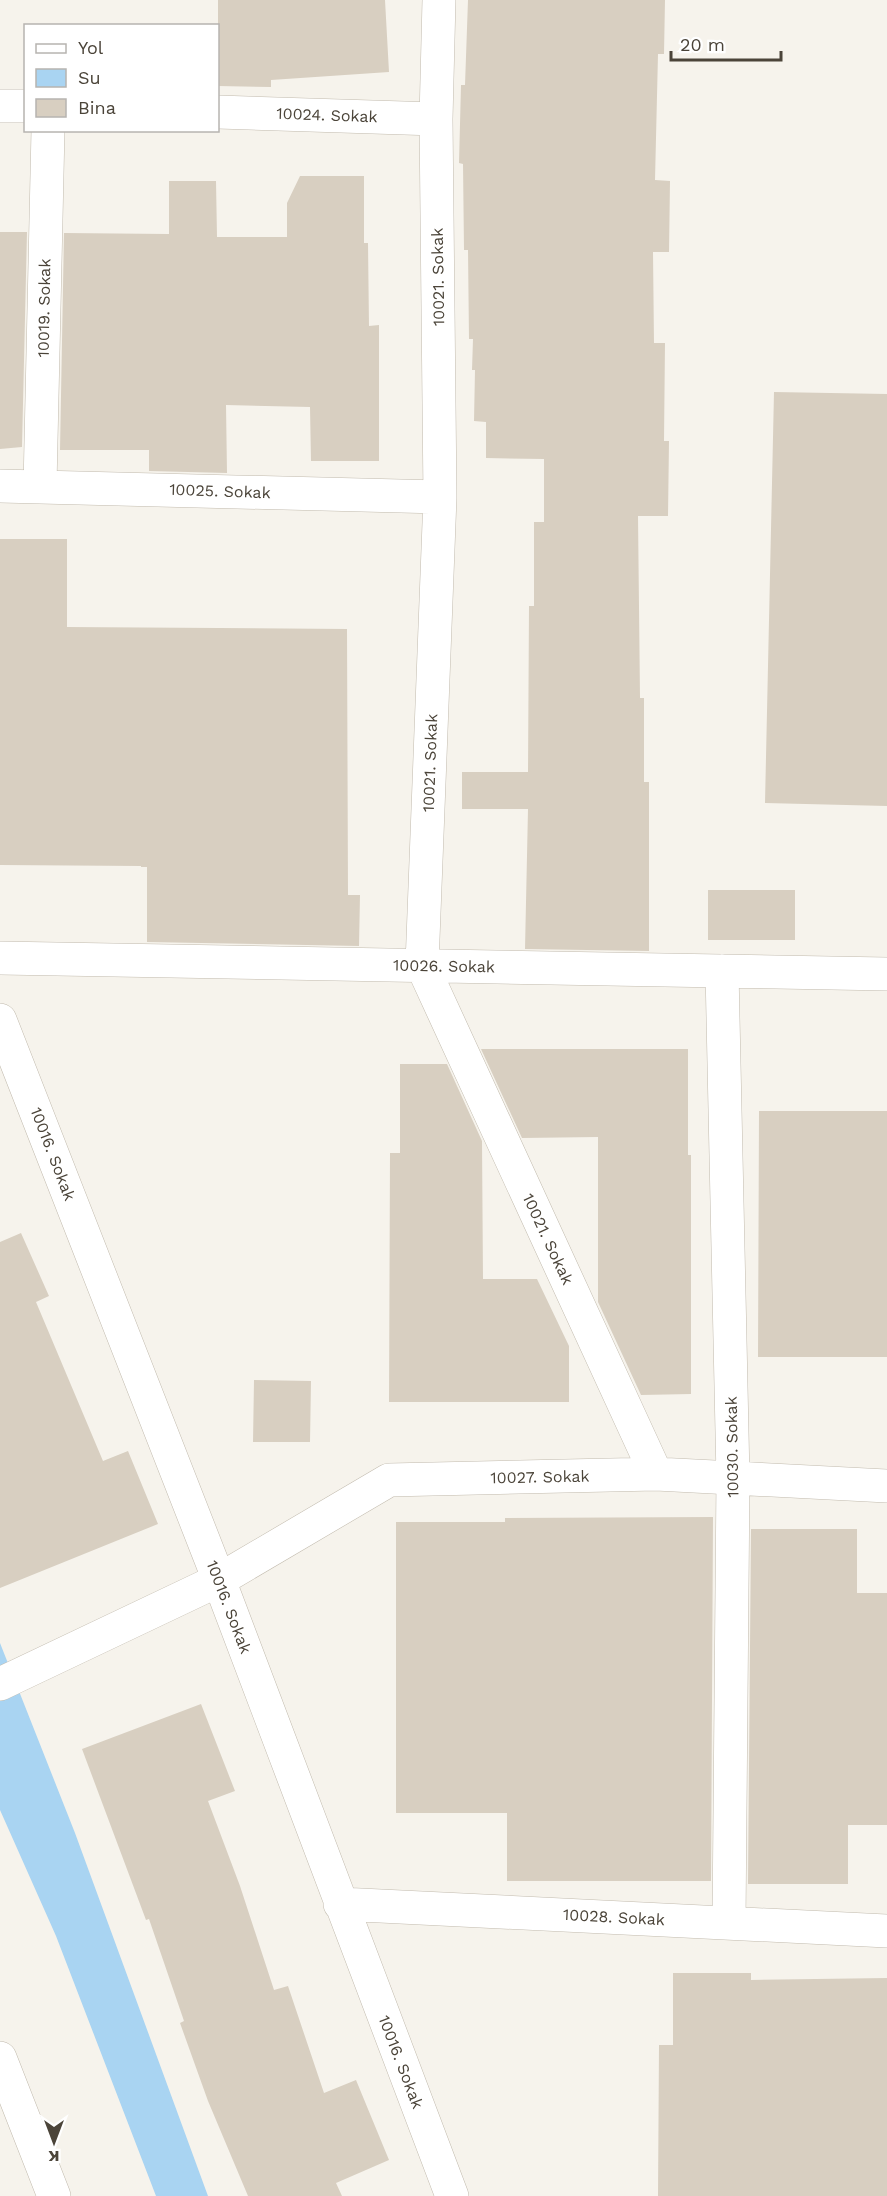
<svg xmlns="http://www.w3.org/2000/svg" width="887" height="2196" font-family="'Work Sans',sans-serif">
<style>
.water{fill:#a9d4f2}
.building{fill:#d8cfc1}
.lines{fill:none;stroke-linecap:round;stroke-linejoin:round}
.minor-casing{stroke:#c2bbae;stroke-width:34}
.minor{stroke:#fff;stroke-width:33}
.labels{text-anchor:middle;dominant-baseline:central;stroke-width:4.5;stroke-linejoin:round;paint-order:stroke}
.street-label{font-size:16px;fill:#4b4439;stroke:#fff}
</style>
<rect width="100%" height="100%" fill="#f6f3ec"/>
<!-- water -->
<path class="water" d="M 0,1643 L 75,1833 L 208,2196 L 156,2196 L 56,1936 L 0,1810 Z"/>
<!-- building -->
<path class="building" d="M 218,0 L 385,0 L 389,72 L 271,80 L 271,87 L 218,86 Z
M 468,0 L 665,0 L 664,54 L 658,54 L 655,180 L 670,181 L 669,252 L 653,252 L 654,343 L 665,343 L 664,441 L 669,441 L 668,516 L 638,516 L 640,698 L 644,698 L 644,782 L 649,782 L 649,951 L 525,949 L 528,809 L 462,809 L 462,772 L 528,772 L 529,606 L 534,606 L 534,522 L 544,522 L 544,459 L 486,458 L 486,422 L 474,421 L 475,370 L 472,370 L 473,339 L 469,339 L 468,250 L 464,250 L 463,164 L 459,163 L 461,85 L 465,85 Z
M 300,176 L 364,176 L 364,243 L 368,243 L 369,326 L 379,325 L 379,461 L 311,461 L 310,407 L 226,405 L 227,473 L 149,471 L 149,450 L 60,450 L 64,233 L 169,234 L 169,181 L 216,181 L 217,237 L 287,237 L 287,203 Z
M 0,232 L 27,232 L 22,447 L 0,449 Z
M 774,392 L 887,394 L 887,806 L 765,803 Z
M 0,539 L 67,539 L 67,627 L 347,629 L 348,895 L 360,895 L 359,946 L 147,942 L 147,867 L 141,867 L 141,866 L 0,865 Z
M 708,890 L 795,890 L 795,940 L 708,940 Z
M 481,1049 L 688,1049 L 688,1155 L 691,1155 L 691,1394 L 641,1395 L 598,1302 L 598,1137 L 522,1138 Z
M 400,1064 L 447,1064 L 482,1141 L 483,1279 L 537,1279 L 569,1346 L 569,1402 L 389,1402 L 390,1153 L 400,1153 Z
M 759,1111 L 887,1111 L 887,1357 L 758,1357 Z
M 21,1233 L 49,1296 L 36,1302 L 103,1461 L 128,1451 L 158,1524 L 0,1588 L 0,1242 Z
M 254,1380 L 311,1381 L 310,1442 L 253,1442 Z
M 713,1517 L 711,1881 L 507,1881 L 507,1813 L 396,1813 L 396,1522 L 505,1522 L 505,1518 Z
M 751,1529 L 857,1529 L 857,1593 L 887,1593 L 887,1825 L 848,1825 L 848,1884 L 748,1884 Z
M 201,1704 L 235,1791 L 208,1801 L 240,1886 L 274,1990 L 288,1986 L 324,2093 L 356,2080 L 389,2160 L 336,2183 L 342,2196 L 248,2196 L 208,2101 L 180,2023 L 184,2021 L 149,1919 L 146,1920 L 82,1749 Z
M 673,1973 L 751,1973 L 751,1980 L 887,1978 L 887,2196 L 658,2196 L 659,2045 L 673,2045 Z"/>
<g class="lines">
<!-- minor casing -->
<g class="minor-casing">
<path id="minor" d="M 439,0 L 436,119 L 440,497 L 422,965 L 656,1474
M 0,106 L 26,106
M 218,112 L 436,119
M 0,486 L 440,497
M 40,486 L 48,130
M 0,958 L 887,974
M 722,971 L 733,1478 L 729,1923
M 0,1020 L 219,1580 L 452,2196
M 0,1684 L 219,1580 L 389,1480 L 656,1474 L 887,1486
M 340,1904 L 887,1931
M 0,2058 L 54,2196"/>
</g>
<!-- minor -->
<use href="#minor" class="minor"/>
</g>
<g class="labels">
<!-- street labels -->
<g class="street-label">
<text transform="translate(327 115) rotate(2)">10024. Sokak</text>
<text transform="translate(438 277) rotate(-91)">10021. Sokak</text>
<text transform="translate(44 308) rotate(-89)">10019. Sokak</text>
<text transform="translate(220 491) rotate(2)">10025. Sokak</text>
<text transform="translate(430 763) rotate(-88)">10021. Sokak</text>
<text transform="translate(444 966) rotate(1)">10026. Sokak</text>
<text transform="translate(53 1154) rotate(69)">10016. Sokak</text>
<text transform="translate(548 1239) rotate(65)">10021. Sokak</text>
<text transform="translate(732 1447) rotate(-91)">10030. Sokak</text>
<text transform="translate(540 1477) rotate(-1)">10027. Sokak</text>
<text transform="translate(229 1607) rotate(69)">10016. Sokak</text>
<text transform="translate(614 1917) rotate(3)">10028. Sokak</text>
<text transform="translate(401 2062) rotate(69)">10016. Sokak</text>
</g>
</g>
<!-- legend -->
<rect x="24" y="24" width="195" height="108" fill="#ffffff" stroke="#b7b4b0" stroke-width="1.5"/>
<rect x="36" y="44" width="30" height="9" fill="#ffffff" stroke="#b7b4b0" stroke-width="1.5"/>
<text x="78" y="54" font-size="18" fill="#4b4439">Yol</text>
<rect x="36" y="69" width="30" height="18" fill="#a9d4f2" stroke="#b7b4b0" stroke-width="1.5"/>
<text x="78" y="84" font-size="18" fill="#4b4439">Su</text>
<rect x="36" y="99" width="30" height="18" fill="#d8cfc1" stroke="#b7b4b0" stroke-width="1.5"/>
<text x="78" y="114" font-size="18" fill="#4b4439">Bina</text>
<!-- north arrow -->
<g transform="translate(54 2142) rotate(180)" stroke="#ffffff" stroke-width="4.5" paint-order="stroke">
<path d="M0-4.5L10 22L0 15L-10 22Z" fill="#4b4439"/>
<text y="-9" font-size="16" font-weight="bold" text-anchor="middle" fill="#4b4439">K</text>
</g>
<!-- scale -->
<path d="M671 51v9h110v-9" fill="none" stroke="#4b4439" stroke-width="3"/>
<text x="680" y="51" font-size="18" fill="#4b4439" stroke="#ffffff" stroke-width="4.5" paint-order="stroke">20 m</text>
</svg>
